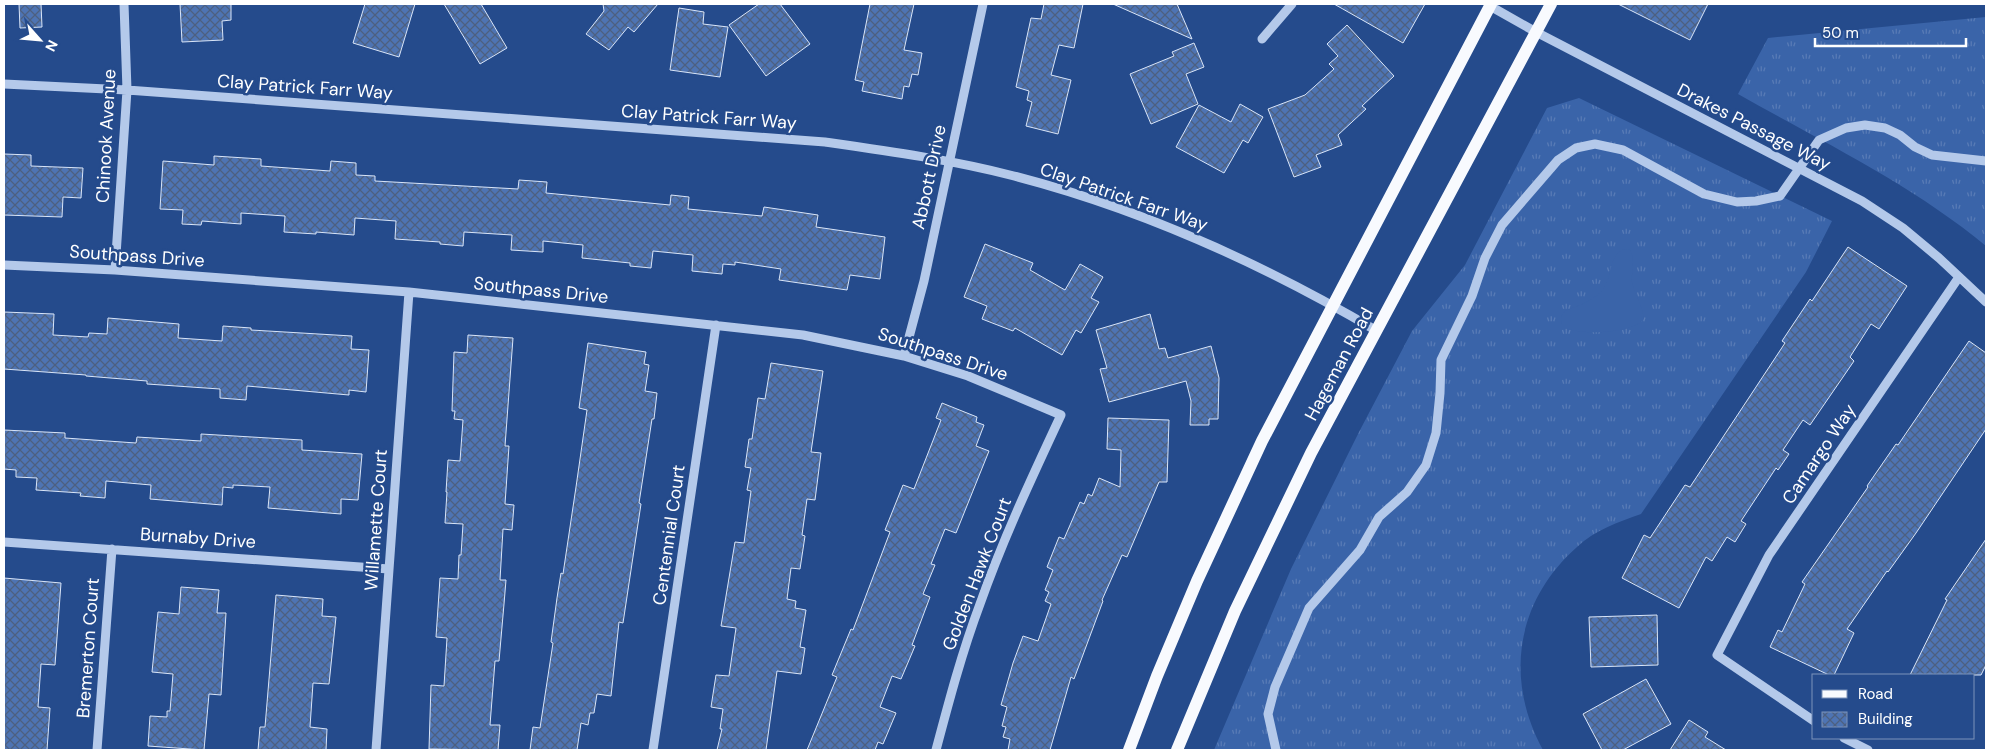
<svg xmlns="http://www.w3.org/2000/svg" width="1990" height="754" font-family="'DM Sans',sans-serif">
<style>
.grass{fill:url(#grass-tufts)}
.garden{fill:#3a64a9}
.building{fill:url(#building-cross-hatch);stroke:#d9e5f8}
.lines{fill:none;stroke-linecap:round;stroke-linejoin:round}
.minor{stroke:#b4c9ea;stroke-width:9}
.major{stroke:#f8fafe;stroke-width:12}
.labels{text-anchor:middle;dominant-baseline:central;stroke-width:5;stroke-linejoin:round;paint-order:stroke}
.street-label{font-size:18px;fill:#fff;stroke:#254b8c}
</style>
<defs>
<pattern id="grass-tufts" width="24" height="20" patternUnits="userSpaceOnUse" patternTransform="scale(1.25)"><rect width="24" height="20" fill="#3a64a9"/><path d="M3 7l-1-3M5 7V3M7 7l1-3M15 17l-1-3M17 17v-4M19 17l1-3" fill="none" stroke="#587bb6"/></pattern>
<pattern id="building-cross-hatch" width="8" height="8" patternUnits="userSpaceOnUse" patternTransform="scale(1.25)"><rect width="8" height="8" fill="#4e74b3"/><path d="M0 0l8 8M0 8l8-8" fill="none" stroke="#4d6080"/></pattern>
</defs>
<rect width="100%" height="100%" fill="#254b8c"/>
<!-- grass -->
<path class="grass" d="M 1986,17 L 1986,246 C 1913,185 1821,141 1738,94 L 1768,38 Z
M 1579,98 L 1832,221 L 1806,272 L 1641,514 C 1618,522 1595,530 1577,547 C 1516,601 1504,679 1543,750 L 1214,750 L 1291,569 L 1359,432 L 1412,331 L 1465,265 L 1547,108 Z"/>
<!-- garden -->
<path class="garden" d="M 1625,249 L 1630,250 C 1636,261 1631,271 1632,282 C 1634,295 1645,308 1643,320 C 1629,334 1583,335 1565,328 L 1561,324 L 1562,315 L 1565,311 C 1579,305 1596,301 1605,286 C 1612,275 1609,253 1625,249 Z"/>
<!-- building -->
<path class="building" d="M 19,4 L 41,4 L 42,27 L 20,28 Z
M 180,4 L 231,4 L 231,20 L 222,21 L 223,40 L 182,42 Z
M 365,4 L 415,4 L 399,57 L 353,43 Z
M 444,4 L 481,4 L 507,48 L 480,64 Z
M 603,4 L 658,4 L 634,32 L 628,27 L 609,50 L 586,34 L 604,11 Z
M 759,4 L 780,4 L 810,44 L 766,76 L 729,25 Z
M 870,4 L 914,4 L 904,50 L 922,53 L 918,75 L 912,74 L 909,87 L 904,86 L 902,99 L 862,91 L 864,82 L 855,80 Z
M 1044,4 L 1083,4 L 1074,48 L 1059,45 L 1051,75 L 1071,80 L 1058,134 L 1026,126 L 1032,102 L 1027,100 L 1029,91 L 1016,87 L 1031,18 L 1041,19 Z
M 1113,4 L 1177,4 L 1192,39 Z
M 1334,4 L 1425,4 L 1403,43 Z
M 1618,4 L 1708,4 L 1690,40 Z
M 679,8 L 704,12 L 703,24 L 728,27 L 720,77 L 670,70 Z
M 1347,25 L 1394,76 L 1362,106 L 1366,109 L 1338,135 L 1342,145 L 1316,155 L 1321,167 L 1294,177 L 1268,109 L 1305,95 L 1334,69 L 1329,64 L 1338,56 L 1327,44 Z
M 1194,43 L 1204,67 L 1186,74 L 1198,104 L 1151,124 L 1130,74 L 1174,56 L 1172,52 Z
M 1240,104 L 1263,117 L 1248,143 L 1243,140 L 1224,173 L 1176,147 L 1199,105 L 1231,122 Z
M 4,154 L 31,155 L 31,166 L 83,168 L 81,198 L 63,197 L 62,217 L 4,215 Z
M 214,156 L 261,159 L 261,166 L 330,171 L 331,161 L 356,163 L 356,175 L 375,176 L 375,181 L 518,189 L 519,180 L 547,182 L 546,193 L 670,205 L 671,195 L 689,197 L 688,209 L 762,216 L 764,207 L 818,215 L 816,227 L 885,237 L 880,279 L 850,275 L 847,290 L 779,280 L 781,269 L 735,262 L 735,265 L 723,264 L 722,274 L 692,271 L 693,255 L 653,251 L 651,268 L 630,266 L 630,263 L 582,258 L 583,245 L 543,241 L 543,252 L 511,250 L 512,235 L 464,232 L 463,246 L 440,244 L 440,242 L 395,239 L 396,221 L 355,218 L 354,235 L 316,232 L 316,234 L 284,232 L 285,216 L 241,213 L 241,224 L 202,221 L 201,225 L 182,224 L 183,210 L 160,209 L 163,161 L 214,165 Z
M 985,244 L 1033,263 L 1030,270 L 1065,290 L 1080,264 L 1103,277 L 1091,298 L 1099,302 L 1081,333 L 1076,330 L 1062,355 L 1015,328 L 1013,331 L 982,319 L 987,306 L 964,297 Z
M 1848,247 L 1907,286 L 1879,329 L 1871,324 L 1850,357 L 1854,361 L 1810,425 L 1803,420 L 1783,450 L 1789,454 L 1778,470 L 1776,468 L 1741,521 L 1746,524 L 1735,542 L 1727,537 L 1712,561 L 1706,557 L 1679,608 L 1622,578 L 1644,535 L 1650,538 L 1685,485 L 1690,487 L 1785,343 L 1782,341 L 1810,299 L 1812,301 Z
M 4,312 L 54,314 L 53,335 L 88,337 L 89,333 L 107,334 L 108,318 L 179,324 L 178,338 L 222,341 L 223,326 L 251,328 L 251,330 L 352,336 L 351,349 L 369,350 L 366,392 L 349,390 L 349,395 L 247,386 L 246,400 L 220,398 L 220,389 L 147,384 L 147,381 L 86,376 L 86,375 L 4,369 Z
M 1150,314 L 1159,349 L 1165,348 L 1168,358 L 1211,346 L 1219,378 L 1218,419 L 1209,419 L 1209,425 L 1190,425 L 1191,401 L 1186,381 L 1109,402 L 1100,369 L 1107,368 L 1096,330 Z
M 468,335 L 513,338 L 505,446 L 509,446 L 505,504 L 514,505 L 512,530 L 503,529 L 500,580 L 506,580 L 504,604 L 499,661 L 495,661 L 490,725 L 500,725 L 498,750 L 429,749 L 431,685 L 444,686 L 447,638 L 436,637 L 440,578 L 458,579 L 459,555 L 461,555 L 463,524 L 445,523 L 447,492 L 446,492 L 448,460 L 460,461 L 463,420 L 454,419 L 455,411 L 452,411 L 454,352 L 467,353 Z
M 1969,341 L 1986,353 L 1986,429 L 1916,533 L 1888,572 L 1887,571 L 1847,629 L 1854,633 L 1834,675 L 1829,675 L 1770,647 L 1778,630 L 1782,632 L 1805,584 L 1802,582 L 1868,487 L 1867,486 L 1896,444 L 1898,445 Z
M 588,343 L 646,352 L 644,364 L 649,365 L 645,391 L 657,393 L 654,419 L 652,419 L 639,503 L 641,504 L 623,623 L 619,622 L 611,696 L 597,694 L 594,713 L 590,713 L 588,725 L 581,723 L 577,750 L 530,750 L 533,727 L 540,728 L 553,643 L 551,642 L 557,598 L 561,573 L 563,574 L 576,487 L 587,410 L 579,408 Z
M 771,363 L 823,371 L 811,452 L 821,453 L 815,500 L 807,499 L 802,535 L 805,536 L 800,569 L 791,568 L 787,599 L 796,601 L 795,608 L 806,610 L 800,647 L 805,648 L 801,674 L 777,671 L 766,750 L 717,750 L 722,729 L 720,729 L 723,709 L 711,707 L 716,675 L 729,676 L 736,628 L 721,626 L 735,542 L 744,543 L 751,491 L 747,490 L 751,468 L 745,467 L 749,439 L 752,439 L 758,398 L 765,399 Z
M 942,403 L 977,417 L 976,422 L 984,425 L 976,446 L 989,451 L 956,533 L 945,529 L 931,564 L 935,565 L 923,594 L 930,597 L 912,645 L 915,646 L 901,679 L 892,676 L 880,707 L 896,713 L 883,744 L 878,742 L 875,750 L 807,750 L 837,677 L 832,675 L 851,629 L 853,630 L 890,532 L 885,530 L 903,485 L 914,489 L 941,420 L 936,418 Z
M 1108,418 L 1169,420 L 1167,482 L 1159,482 L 1127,557 L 1122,555 L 1102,600 L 1103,601 L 1074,679 L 1071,677 L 1050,750 L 1008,750 L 1010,739 L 1003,737 L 1006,727 L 1002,726 L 1007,707 L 1001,705 L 1013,663 L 1023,636 L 1038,641 L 1051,604 L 1045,601 L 1049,592 L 1045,590 L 1053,570 L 1047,567 L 1059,537 L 1064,539 L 1080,502 L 1084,504 L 1088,494 L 1092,496 L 1099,478 L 1120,487 L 1121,450 L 1107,449 Z
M 4,430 L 65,433 L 65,438 L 136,443 L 137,437 L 201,441 L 201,434 L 302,440 L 302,450 L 362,454 L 358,500 L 341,499 L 341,514 L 268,508 L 270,487 L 233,485 L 233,488 L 223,487 L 222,505 L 150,499 L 151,485 L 106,481 L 105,498 L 80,496 L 81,493 L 36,490 L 37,478 L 16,477 L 16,470 L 4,469 Z
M 1986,539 L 1986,665 L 1981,675 L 1910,675 L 1947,600 L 1945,599 Z
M 4,578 L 61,583 L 55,665 L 41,664 L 38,707 L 50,708 L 47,750 L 4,750 Z
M 181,587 L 219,590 L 217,613 L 226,613 L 221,695 L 209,694 L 204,750 L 148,746 L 150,716 L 167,717 L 167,711 L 170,711 L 173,674 L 152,672 L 158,612 L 179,614 Z
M 276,595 L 323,599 L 322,616 L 336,617 L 329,684 L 313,683 L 310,727 L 327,729 L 326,750 L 258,750 L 260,727 L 265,727 Z
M 1657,615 L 1658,665 L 1591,667 L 1589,617 Z
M 1646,679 L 1671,724 L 1623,750 L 1602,750 L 1583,714 Z
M 1689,720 L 1708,732 L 1705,737 L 1726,750 L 1670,750 Z"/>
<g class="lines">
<!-- minor -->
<path class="minor" d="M 1490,6 L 1536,32 L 1862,201 L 1903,228 L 1939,258 L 1986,302
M 1262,39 L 1292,4
M 4,84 L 127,90 L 825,142 C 888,151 952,160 1014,176 C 1142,209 1263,264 1377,331
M 4,265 L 115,270 L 409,292 L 803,335 L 904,356 L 968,376 L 1061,415 C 1032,477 1003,539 980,604 C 962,652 949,701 936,750
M 115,270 L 127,90 L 124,4
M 904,356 L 924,281 L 983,4
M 4,542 L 389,569
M 1814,721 L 1717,655 L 1769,555 L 1959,277
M 1844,738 L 1868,750
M 97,750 L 112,549
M 376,750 L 409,292
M 653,750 L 716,325
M 1276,750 L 1268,714 L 1275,687 L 1309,608 L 1360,550 L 1379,517 L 1407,492 L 1426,465 L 1436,433 L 1440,393 L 1441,360 L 1472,296 L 1485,258 L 1502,225 L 1558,160 L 1576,148 L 1595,144 L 1623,150 L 1704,194 L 1737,202 L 1756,201 L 1780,196 L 1819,140 L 1846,128 L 1865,125 L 1885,128 L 1900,135 L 1915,147 L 1932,155 L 1986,161"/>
<!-- major -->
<path class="major" d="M 1129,750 L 1157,676 L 1197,581 L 1262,441 L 1491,4
M 1177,750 L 1235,611 L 1311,453 L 1551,4"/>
</g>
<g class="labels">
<!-- street labels -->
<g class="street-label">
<text transform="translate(305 87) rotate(4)">Clay Patrick Farr Way</text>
<text transform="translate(709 117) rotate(4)">Clay Patrick Farr Way</text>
<text transform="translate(1754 127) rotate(27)">Drakes Passage Way</text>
<text transform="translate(106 136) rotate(-87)">Chinook Avenue</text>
<text transform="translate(929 177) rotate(-78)">Abbott Drive</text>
<text transform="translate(1124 197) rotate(19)">Clay Patrick Farr Way</text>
<text transform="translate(137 256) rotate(4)">Southpass Drive</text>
<text transform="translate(541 290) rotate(6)">Southpass Drive</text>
<text transform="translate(943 354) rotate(18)">Southpass Drive</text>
<text transform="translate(1339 364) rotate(-62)">Hageman Road</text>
<text transform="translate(1819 454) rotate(-56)">Camargo Way</text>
<text transform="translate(376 520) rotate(-86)">Willamette Court</text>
<text transform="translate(669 535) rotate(-82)">Centennial Court</text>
<text transform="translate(198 538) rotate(4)">Burnaby Drive</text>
<text transform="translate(977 574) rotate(-69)">Golden Hawk Court</text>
<text transform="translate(88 648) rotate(-86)">Bremerton Court</text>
</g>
</g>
<!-- border -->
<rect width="1990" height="754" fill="none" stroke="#ffffff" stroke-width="10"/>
<!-- legend -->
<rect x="1812" y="674" width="162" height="65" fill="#254b8c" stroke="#7c93ba"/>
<rect x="1822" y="690" width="25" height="8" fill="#f8fafe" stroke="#7c93ba"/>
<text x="1858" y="699" font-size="15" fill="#ffffff">Road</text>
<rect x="1822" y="712" width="25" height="15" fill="url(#building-cross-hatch)" stroke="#7c93ba"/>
<text x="1858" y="724" font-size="15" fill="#ffffff">Building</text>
<!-- north arrow -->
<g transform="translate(40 40) rotate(117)" stroke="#254b8c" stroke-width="4" paint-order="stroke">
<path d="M0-4L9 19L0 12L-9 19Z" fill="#ffffff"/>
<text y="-8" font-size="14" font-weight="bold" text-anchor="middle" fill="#ffffff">N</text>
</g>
<!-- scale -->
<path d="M1815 38v8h151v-8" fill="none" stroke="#ffffff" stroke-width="2.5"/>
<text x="1822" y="38" font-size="15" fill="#ffffff" stroke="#254b8c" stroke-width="4" paint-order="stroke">50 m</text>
</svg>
